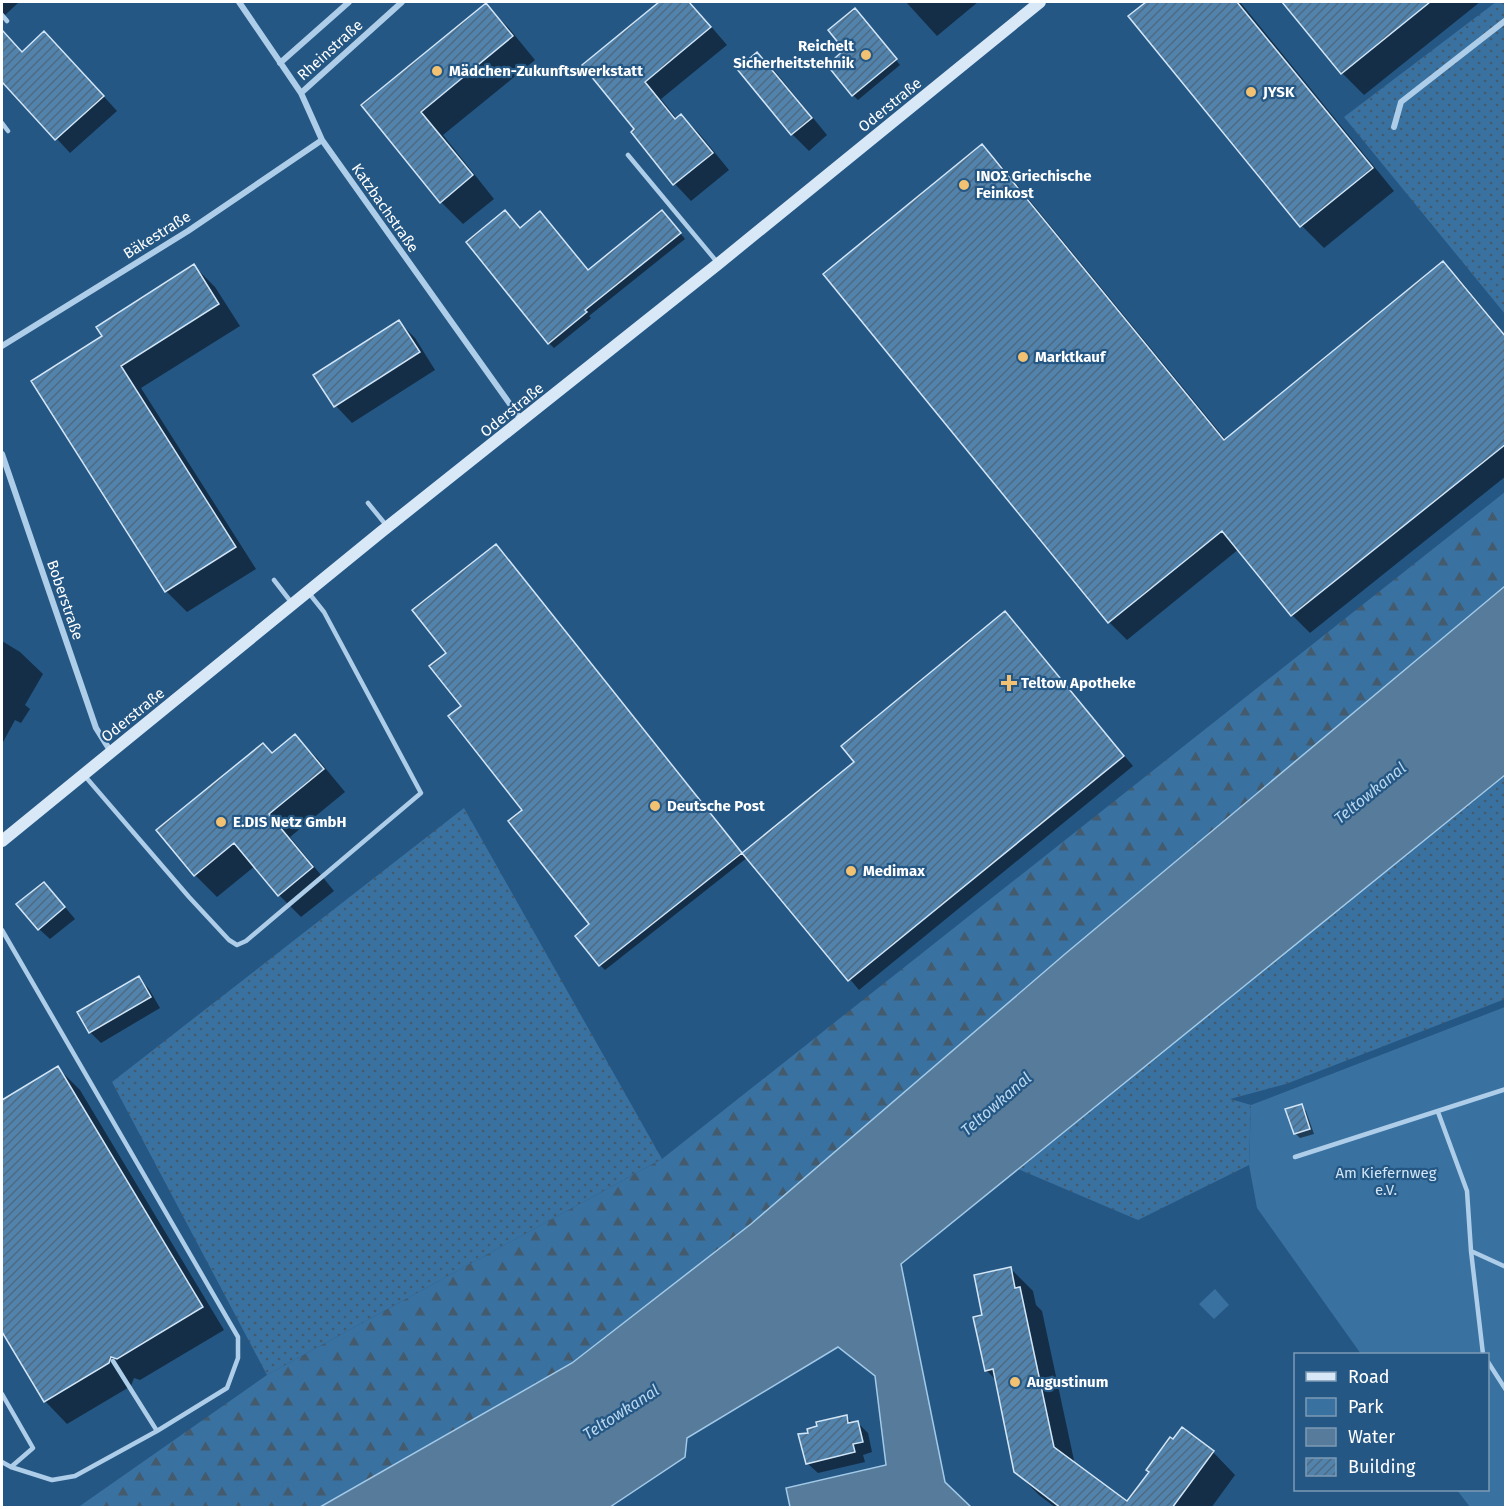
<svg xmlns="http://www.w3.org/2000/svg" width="1507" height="1509" font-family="'Fira Sans',sans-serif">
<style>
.grass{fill:url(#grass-dots)}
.forest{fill:url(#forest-firs)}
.green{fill:#3971a0}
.water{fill:#577b9a;stroke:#a2c9e8;stroke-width:1.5}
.shadow{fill:#0007}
.building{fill:url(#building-hatch);stroke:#d1e5f6;stroke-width:1.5}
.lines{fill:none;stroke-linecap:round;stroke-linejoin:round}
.lane{stroke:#aecde8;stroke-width:4.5}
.street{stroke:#aecde8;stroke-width:6}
.secondary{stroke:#d8e8f7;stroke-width:12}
.poi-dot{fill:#f2c172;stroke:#255784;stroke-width:2}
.labels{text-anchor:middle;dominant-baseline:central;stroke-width:4.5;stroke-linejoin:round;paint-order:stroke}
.poi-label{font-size:15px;font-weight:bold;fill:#fff;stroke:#255784;text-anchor:start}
.street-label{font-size:15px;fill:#fff;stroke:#255784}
.park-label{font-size:15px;fill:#d1e5f6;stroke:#255784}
.water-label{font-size:16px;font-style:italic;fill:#b9d7ef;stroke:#255784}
</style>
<defs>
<pattern id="grass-dots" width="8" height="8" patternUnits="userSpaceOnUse" patternTransform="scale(1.5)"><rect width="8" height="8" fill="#3971a0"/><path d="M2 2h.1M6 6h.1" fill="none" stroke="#445b6e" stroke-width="1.8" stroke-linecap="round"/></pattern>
<pattern id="forest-firs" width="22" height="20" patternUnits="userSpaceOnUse" patternTransform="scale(1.5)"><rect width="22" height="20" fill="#3971a0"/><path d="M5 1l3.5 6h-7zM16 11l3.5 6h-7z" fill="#445b6e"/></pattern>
<pattern id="building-hatch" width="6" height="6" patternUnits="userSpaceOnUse" patternTransform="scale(1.5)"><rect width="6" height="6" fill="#5183ad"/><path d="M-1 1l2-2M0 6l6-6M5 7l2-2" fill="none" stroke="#4f6a81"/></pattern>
</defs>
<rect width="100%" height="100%" fill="#255784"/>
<!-- grass -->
<path class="grass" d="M 1496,2 L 1505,2 L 1505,314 L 1344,117 Z
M 1505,775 L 1505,999 L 1286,1084 L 1230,1099 L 1251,1105 L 1249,1165 L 1138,1220 L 1018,1169 Z
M 464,808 L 662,1159 L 267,1375 L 112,1082 Z"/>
<!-- forest -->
<path class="forest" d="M 1505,492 L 1505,586 L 1065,954 L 751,1224 L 572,1363 L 320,1507 L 77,1508 L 267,1375 L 662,1159 Z"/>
<!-- green -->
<path class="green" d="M 1505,1007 L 1505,1507 L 1470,1507 L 1457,1490 L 1488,1490 L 1488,1354 L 1361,1354 L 1257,1208 L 1249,1165 L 1251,1105 Z
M 1215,1289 L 1229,1305 L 1214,1319 L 1199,1304 Z"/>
<!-- water -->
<path class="water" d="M 1505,586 L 1505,775 L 901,1264 L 945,1482 L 971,1507 L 790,1507 L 786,1488 L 886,1465 L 875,1376 L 838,1347 L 687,1438 L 685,1457 L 610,1507 L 320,1507 L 572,1363 L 751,1224 L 1065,954 Z"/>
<!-- shadow -->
<path class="shadow" d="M 2,2 L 19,2 L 2,18 Z
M 662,2 L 690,2 L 727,45 L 661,99 L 677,119 L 681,116 L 698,132 L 729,170 L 691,201 L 675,184 L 633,132 L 636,129 L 584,65 Z
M 906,2 L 978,2 L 937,36 Z
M 1148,2 L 1240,2 L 1394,191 L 1324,248 L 1302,226 L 1130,16 Z
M 1284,2 L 1480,2 L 1364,95 L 1342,73 Z
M 485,5 L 508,27 L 535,60 L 443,135 L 494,199 L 463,224 L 441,202 L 363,106 Z
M 860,15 L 900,65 L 858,100 L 853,95 L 846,51 Z
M 2,30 L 23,53 L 59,47 L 117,111 L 70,153 L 2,79 Z
M 757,54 L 774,70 L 827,135 L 809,151 L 792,134 Z
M 982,146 L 1000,164 L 1226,440 L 1443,264 L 1461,281 L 1506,336 L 1506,476 L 1310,633 L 1292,615 L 1239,549 L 1127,640 L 1109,622 L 825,274 Z
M 667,217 L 685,239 L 589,316 L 591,318 L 554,348 L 549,343 L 520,230 L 588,272 Z
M 194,266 L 215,287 L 240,326 L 141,388 L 256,569 L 187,612 L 166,591 L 104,337 Z
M 398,321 L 415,338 L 435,370 L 352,423 L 336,406 L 315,375 Z
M 501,551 L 743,854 L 856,762 L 1005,613 L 1133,766 L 859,990 L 748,857 L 605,970 L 600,965 L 591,924 L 463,706 L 448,654 Z
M 2,641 L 20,652 L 43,674 L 25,705 L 30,709 L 21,723 L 15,720 L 2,744 Z
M 295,736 L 317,758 L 345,792 L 290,837 L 334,891 L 301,917 L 279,895 L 255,866 L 217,897 L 195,875 L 273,754 Z
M 54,894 L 75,919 L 50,939 L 39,929 Z
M 138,978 L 149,989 L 160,1008 L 101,1043 L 90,1032 Z
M 58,1068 L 80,1090 L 224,1330 L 140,1380 L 134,1378 L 131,1386 L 67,1424 L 45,1401 L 2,1329 L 2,1102 Z
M 1301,1106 L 1306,1111 L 1314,1134 L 1300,1138 L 1295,1133 Z
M 1011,1269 L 1033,1291 L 1036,1305 L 1042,1311 L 1075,1465 L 1127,1503 L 1213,1452 L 1235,1475 L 1211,1508 L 1056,1508 L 1039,1495 L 1016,1472 L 997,1381 L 986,1370 L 984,1316 Z
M 846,1417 L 853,1423 L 857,1422 L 868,1433 L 872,1452 L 863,1455 L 865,1462 L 818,1473 L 807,1463 Z"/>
<!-- building -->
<path class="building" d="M 659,2 L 689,2 L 711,27 L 645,82 L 675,119 L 681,114 L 713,153 L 673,185 L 631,132 L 634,129 L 582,65 Z
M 1146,2 L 1237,2 L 1373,168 L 1300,227 L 1128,16 Z
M 1282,2 L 1430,2 L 1341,74 Z
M 486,3 L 513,36 L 421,112 L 473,175 L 440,203 L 361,105 Z
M 855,8 L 897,59 L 852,96 L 827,65 L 844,50 L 828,30 Z
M 2,30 L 22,52 L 44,31 L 104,96 L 55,140 L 2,82 Z
M 757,52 L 812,118 L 791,135 L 737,69 Z
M 982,144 L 1224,440 L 1443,261 L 1506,337 L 1506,444 L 1291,616 L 1222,531 L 1108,623 L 823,274 Z
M 505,210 L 520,228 L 540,211 L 588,270 L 662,210 L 681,233 L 585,310 L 587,312 L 548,344 L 466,242 Z
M 194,264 L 219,304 L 121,366 L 236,547 L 165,592 L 31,381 L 102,336 L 96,327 Z
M 399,320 L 420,352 L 334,407 L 313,375 Z
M 496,544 L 742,853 L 599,966 L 575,936 L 589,924 L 508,821 L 522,810 L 448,716 L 461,706 L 429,666 L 446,653 L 412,610 Z
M 1005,611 L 1124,756 L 848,981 L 742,853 L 854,762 L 841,746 Z
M 295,734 L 324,769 L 269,814 L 313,867 L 278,896 L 234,843 L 194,876 L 156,830 L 263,743 L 272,753 Z
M 44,882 L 65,907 L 38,930 L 16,904 Z
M 139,976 L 151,997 L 89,1033 L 77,1012 Z
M 58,1066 L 203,1307 L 117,1359 L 111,1357 L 109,1363 L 44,1402 L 2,1332 L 2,1100 Z
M 1302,1104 L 1310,1129 L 1294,1134 L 1285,1109 Z
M 1011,1267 L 1015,1288 L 1020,1287 L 1054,1447 L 1127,1501 L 1149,1472 L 1146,1470 L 1170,1437 L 1173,1439 L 1182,1427 L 1214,1451 L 1172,1508 L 1061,1508 L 1014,1472 L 993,1369 L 985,1371 L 973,1317 L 982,1315 L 974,1275 Z
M 847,1415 L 848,1423 L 858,1421 L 863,1442 L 853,1444 L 855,1452 L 806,1464 L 798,1434 L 808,1433 L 807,1429 L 817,1426 L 816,1422 Z"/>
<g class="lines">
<!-- lane -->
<path class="lane" d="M 2,15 L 7,21
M 2,123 L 8,131
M 628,155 L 717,262
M 368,503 L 386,525
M 274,580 L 291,602
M 84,775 L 189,897 L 229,940 L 237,945 L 246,941 L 421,793 L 324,612 L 308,592
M 2,930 L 238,1337 L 238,1358 L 227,1388 L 157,1431 L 75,1476 L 52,1480 L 11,1467 L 2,1462
M 1438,1112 L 1467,1191 L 1471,1251 L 1483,1354
M 1295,1157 L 1506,1089
M 1471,1251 L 1506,1267
M 113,1361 L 157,1431
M 1488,1362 L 1506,1390
M 2,1394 L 33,1448 L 11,1467"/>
<!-- street -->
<path class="street" d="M 239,2 L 301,93 L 322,140 L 522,421
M 280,63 L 349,2
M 301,93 L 402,2
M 1394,127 L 1401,102 L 1506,20
M 2,346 L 188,231 L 322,140
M 2,454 L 96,728 L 111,752"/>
<!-- secondary -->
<path class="secondary" d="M 2,841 L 381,532 L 718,264 L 1040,2"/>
</g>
<!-- markers -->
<g class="poi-dot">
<circle cx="866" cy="55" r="6"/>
<circle cx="437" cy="71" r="6"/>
<circle cx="1251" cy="92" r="6"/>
<circle cx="964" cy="185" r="6"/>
<circle cx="1023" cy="357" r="6"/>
<path d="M1006 674h6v6h6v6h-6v6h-6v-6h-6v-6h6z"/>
<circle cx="655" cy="806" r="6"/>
<circle cx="221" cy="822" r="6"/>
<circle cx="851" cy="871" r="6"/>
<circle cx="1015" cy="1382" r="6"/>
</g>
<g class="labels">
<!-- poi labels -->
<g class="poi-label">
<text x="854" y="46" text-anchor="end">Reichelt<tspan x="854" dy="17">Sicherheitstehnik</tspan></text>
<text x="449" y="71">Mädchen-Zukunftswerkstatt</text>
<text x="1263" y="92">JYSK</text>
<text x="976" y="176">INOΣ Griechische<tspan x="976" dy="17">Feinkost</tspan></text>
<text x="1035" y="357">Marktkauf</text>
<text x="1021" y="683">Teltow Apotheke</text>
<text x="667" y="806">Deutsche Post</text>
<text x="233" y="822">E.DIS Netz GmbH</text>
<text x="863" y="871">Medimax</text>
<text x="1027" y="1382">Augustinum</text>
</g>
<!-- street labels -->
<g class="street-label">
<text transform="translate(330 50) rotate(-42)">Rheinstraße</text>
<text transform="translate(890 105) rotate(-39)">Oderstraße</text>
<text transform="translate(385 208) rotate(55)">Katzbachstraße</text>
<text transform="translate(157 235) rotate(-32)">Bäkestraße</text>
<text transform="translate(512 410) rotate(-39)">Oderstraße</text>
<text transform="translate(65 600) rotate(71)">Boberstraße</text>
<text transform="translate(133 715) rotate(-39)">Oderstraße</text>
</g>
<!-- park labels -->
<g class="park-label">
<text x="1386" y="1173">Am Kiefernweg<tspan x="1386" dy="17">e.V.</tspan></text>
</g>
<!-- water labels -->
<g class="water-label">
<text transform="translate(1370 793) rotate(-39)">Teltowkanal</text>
<text transform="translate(996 1104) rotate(-41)">Teltowkanal</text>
<text transform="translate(621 1412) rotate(-33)">Teltowkanal</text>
</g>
</g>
<!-- border -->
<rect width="1507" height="1509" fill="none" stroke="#ffffff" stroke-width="6"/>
<!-- legend -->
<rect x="1294" y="1353" width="195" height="138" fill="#255784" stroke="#7c9ab5" stroke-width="1.5"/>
<rect x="1306" y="1372" width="30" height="9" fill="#d8e8f7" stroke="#7c9ab5" stroke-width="1.5"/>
<text x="1348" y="1383" font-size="18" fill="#ffffff">Road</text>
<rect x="1306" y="1398" width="30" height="18" fill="#3971a0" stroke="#7c9ab5" stroke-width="1.5"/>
<text x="1348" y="1413" font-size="18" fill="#ffffff">Park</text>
<rect x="1306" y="1428" width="30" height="18" fill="#577b9a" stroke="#7c9ab5" stroke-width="1.5"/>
<text x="1348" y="1443" font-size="18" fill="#ffffff">Water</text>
<rect x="1306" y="1458" width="30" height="18" fill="url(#building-hatch)" stroke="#7c9ab5" stroke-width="1.5"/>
<text x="1348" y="1473" font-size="18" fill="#ffffff">Building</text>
</svg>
